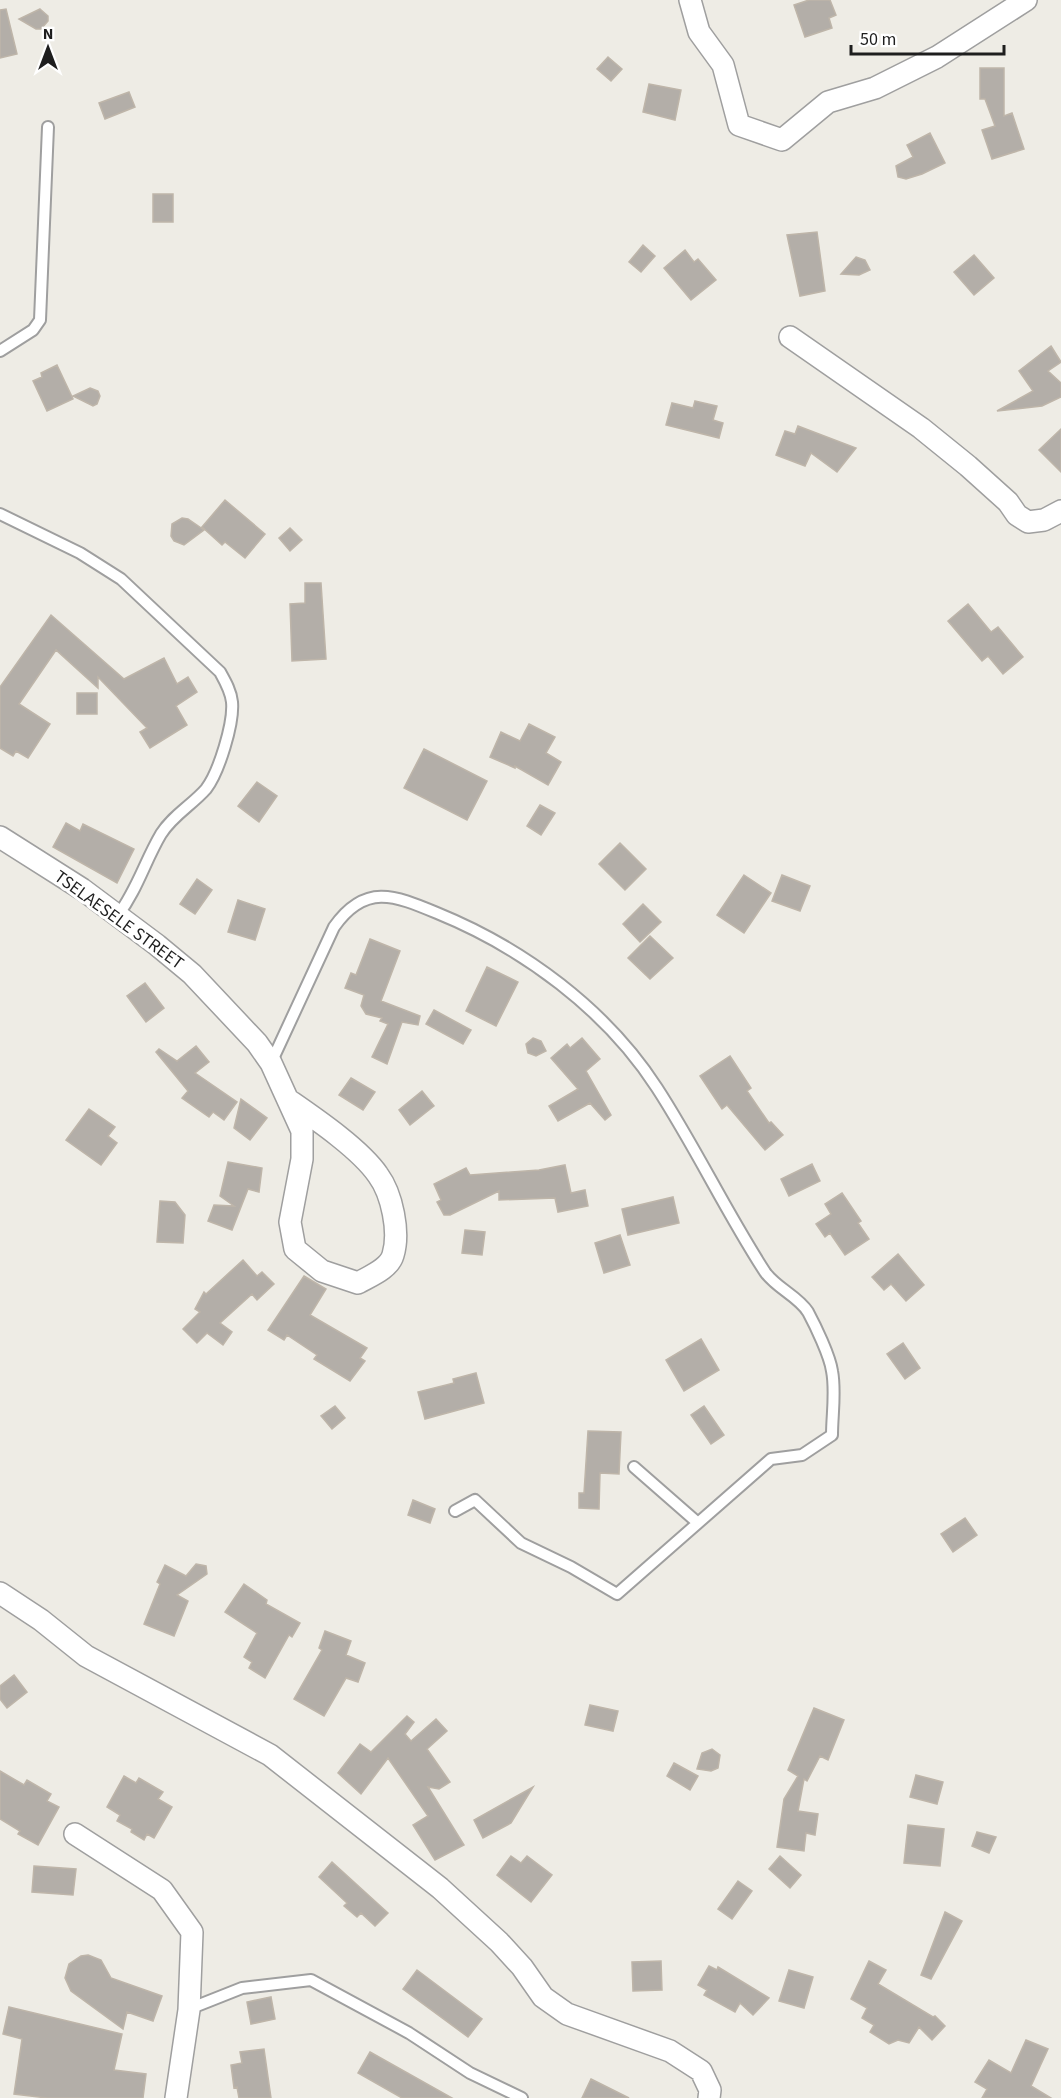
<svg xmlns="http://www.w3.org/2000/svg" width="1061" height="2098" font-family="'Source Sans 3',sans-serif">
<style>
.building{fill:#b3aea8;stroke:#beb5a9;stroke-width:1.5}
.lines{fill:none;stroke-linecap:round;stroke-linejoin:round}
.lane-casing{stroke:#9f9f9f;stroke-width:14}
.street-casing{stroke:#9f9f9f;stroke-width:24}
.lane{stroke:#fff;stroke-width:10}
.street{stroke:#fff;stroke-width:21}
.labels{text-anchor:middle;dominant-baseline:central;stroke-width:6;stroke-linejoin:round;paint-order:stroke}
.street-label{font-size:18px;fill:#1e1e1e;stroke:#fff}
</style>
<rect width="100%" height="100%" fill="#eeece5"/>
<!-- building -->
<path class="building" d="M 809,0 L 830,0 L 836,15 L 829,18 L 832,28 L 805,37 L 794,5 Z
M 6,9 L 17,54 L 0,58 L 0,10 Z
M 40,9 L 48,16 L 48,21 L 41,29 L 36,29 L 19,19 Z
M 608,57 L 622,69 L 611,81 L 597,69 Z
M 980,68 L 1004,68 L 1004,116 L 1012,113 L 1024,149 L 992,159 L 982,130 L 995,126 L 985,99 L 980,99 Z
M 649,84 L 681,90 L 675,120 L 643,112 Z
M 129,92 L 135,107 L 105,119 L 99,103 Z
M 930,133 L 945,163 L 922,174 L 906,179 L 898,177 L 896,166 L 913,157 L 907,145 Z
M 153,194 L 173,194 L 173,222 L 153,222 Z
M 817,232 L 825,291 L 800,296 L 787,235 Z
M 643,245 L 655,256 L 641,272 L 629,262 Z
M 685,250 L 694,262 L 698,259 L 716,280 L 691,300 L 664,268 Z
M 974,255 L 994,278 L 974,295 L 954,272 Z
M 856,257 L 865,260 L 870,270 L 859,275 L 841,274 Z
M 1051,346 L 1061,362 L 1048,371 L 1061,383 L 1061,397 L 1042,406 L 997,411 L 1033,391 L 1019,371 Z
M 57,365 L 73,399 L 47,411 L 33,381 L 42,377 L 41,373 Z
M 90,388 L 98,391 L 100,396 L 97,404 L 93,406 L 73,396 Z
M 695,401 L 717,406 L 713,420 L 723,423 L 719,438 L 666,425 L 672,403 L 693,408 Z
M 798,426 L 856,448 L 837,472 L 811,453 L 805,466 L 776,455 L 785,431 L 795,434 Z
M 1061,429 L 1061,472 L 1039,450 Z
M 225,500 L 265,534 L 245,558 L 225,542 L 222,545 L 202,527 Z
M 182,518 L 188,519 L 204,530 L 184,545 L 174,541 L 171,536 L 172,524 Z
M 290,528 L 302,540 L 290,551 L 279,538 Z
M 305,583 L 321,583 L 326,659 L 292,661 L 290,604 L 305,603 Z
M 968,604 L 991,632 L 998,627 L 1023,657 L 1003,674 L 988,656 L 982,661 L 948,621 Z
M 51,615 L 124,679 L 164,658 L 177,684 L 188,677 L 197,692 L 176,706 L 187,725 L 150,748 L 140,732 L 147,728 L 98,677 L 98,688 L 56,650 L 19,704 L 50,724 L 28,758 L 16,751 L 13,756 L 0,748 L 0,687 Z
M 77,693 L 97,693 L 97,714 L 77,714 Z
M 529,724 L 555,737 L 546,753 L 561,762 L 548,785 L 515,766 L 515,768 L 490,757 L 501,732 L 520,741 Z
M 424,749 L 487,781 L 467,820 L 404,788 Z
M 257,782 L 277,796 L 259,822 L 238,806 Z
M 540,805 L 555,813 L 541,835 L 527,826 Z
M 66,823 L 80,831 L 83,824 L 134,849 L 117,883 L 53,847 Z
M 620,843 L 646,869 L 625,890 L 599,864 Z
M 744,875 L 771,893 L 744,933 L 717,915 Z
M 782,875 L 810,886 L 800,911 L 772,901 Z
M 197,879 L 212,890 L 195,914 L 180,904 Z
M 238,900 L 265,909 L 255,940 L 228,932 Z
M 643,904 L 661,922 L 640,942 L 623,924 Z
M 650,936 L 673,958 L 650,979 L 628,958 Z
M 370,939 L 400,951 L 381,1001 L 420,1016 L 418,1025 L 402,1022 L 387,1064 L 372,1057 L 388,1024 L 380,1021 L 382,1018 L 366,1014 L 361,1006 L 364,995 L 345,988 L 351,973 L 356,975 Z
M 487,967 L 518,982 L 496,1026 L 466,1011 Z
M 145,983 L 164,1008 L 146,1022 L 127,996 Z
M 434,1010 L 471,1030 L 463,1044 L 426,1024 Z
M 533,1038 L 541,1041 L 546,1051 L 536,1056 L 528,1053 L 526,1044 Z
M 582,1038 L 600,1059 L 586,1071 L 611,1115 L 605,1120 L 590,1103 L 558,1121 L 549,1106 L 578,1089 L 551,1058 L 567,1044 L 570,1048 Z
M 196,1046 L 209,1062 L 195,1073 L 237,1102 L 224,1120 L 213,1112 L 209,1117 L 182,1098 L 188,1091 L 156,1052 L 159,1049 L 177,1061 Z
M 730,1056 L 751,1088 L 747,1091 L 769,1123 L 771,1122 L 783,1135 L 765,1150 L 727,1105 L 722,1109 L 700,1076 Z
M 351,1078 L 375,1092 L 363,1110 L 339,1095 Z
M 422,1091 L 434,1106 L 410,1125 L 399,1110 Z
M 241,1099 L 267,1118 L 250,1140 L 234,1128 Z
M 89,1109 L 115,1127 L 108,1136 L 117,1143 L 101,1165 L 66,1140 Z
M 228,1162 L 262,1168 L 259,1192 L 248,1189 L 232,1230 L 208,1221 L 214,1205 L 234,1206 L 220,1196 Z
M 812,1164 L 820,1181 L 789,1196 L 781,1179 Z
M 565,1165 L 571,1193 L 585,1190 L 588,1206 L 558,1212 L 555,1198 L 499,1200 L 499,1191 L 450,1215 L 444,1215 L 437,1202 L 441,1200 L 434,1184 L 466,1168 L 470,1175 L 539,1170 Z
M 842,1193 L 861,1221 L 858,1223 L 869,1239 L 845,1255 L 830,1233 L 825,1237 L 816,1224 L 831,1214 L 825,1204 Z
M 673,1197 L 679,1223 L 628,1235 L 622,1209 Z
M 160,1201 L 175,1202 L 185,1215 L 183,1243 L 157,1242 Z
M 465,1230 L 485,1232 L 482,1255 L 462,1253 Z
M 620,1235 L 630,1265 L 604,1273 L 595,1243 Z
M 898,1254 L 924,1285 L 906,1301 L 891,1284 L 884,1290 L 872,1277 Z
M 243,1260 L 257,1276 L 262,1272 L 274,1284 L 257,1300 L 252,1294 L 220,1323 L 232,1332 L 223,1345 L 207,1333 L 197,1343 L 183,1329 L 200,1312 L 195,1309 L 204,1292 L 206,1294 Z
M 304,1276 L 326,1289 L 310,1315 L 367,1348 L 360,1358 L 365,1361 L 350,1381 L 314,1359 L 317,1355 L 287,1335 L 284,1340 L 268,1330 Z
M 701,1339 L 719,1370 L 684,1391 L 666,1360 Z
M 903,1343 L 920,1368 L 905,1379 L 887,1354 Z
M 476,1373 L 484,1403 L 425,1419 L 418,1392 L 454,1383 L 453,1379 Z
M 335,1406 L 345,1418 L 332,1429 L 321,1416 Z
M 704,1406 L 724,1435 L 711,1444 L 691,1415 Z
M 588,1431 L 621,1432 L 619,1474 L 600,1473 L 599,1509 L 579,1508 L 579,1493 L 584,1493 Z
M 413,1500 L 435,1509 L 430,1523 L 408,1515 Z
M 965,1518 L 977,1535 L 953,1552 L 941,1534 Z
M 196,1564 L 206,1566 L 207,1574 L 177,1595 L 188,1601 L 174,1636 L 144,1624 L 160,1584 L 157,1582 L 165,1565 L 186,1576 Z
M 244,1584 L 267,1600 L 266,1604 L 300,1623 L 292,1637 L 289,1635 L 265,1678 L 249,1668 L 252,1662 L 244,1657 L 257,1633 L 225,1612 Z
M 325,1631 L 351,1641 L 346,1655 L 365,1663 L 358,1682 L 346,1678 L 324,1716 L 294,1699 L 322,1650 L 319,1648 Z
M 14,1675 L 27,1692 L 7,1708 L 0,1699 L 0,1686 Z
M 590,1705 L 618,1711 L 613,1731 L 585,1725 Z
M 814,1708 L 844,1720 L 828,1760 L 820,1756 L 807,1781 L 804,1779 L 798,1811 L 818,1814 L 815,1835 L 806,1833 L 804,1851 L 777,1847 L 784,1799 L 798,1776 L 788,1770 Z
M 407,1716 L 414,1722 L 405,1734 L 411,1741 L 436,1719 L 447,1731 L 427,1749 L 450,1782 L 439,1789 L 428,1787 L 464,1845 L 435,1860 L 413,1825 L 428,1816 L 388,1758 L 361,1794 L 338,1773 L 360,1744 L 371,1752 Z
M 712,1749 L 720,1755 L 718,1768 L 711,1771 L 697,1769 L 702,1753 Z
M 674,1763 L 698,1776 L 690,1790 L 667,1776 Z
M 0,1771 L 24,1785 L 27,1780 L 51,1794 L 47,1801 L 59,1807 L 38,1845 L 18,1834 L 20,1831 L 0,1819 Z
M 916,1775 L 943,1782 L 937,1804 L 910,1797 Z
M 124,1776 L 136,1783 L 139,1778 L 163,1792 L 158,1799 L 172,1807 L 154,1838 L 147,1834 L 144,1840 L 131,1832 L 132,1829 L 117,1821 L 120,1815 L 107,1807 Z
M 533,1787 L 511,1823 L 483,1838 L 474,1820 Z
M 908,1825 L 944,1829 L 940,1866 L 904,1863 Z
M 977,1832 L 996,1837 L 989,1853 L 972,1846 Z
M 511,1856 L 521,1863 L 527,1856 L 552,1875 L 531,1902 L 497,1875 Z
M 780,1856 L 801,1875 L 790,1888 L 769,1869 Z
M 332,1862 L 388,1913 L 375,1926 L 361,1913 L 357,1917 L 344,1906 L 347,1903 L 319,1877 Z
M 34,1866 L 76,1869 L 73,1895 L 32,1892 Z
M 738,1881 L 752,1891 L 732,1919 L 718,1909 Z
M 945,1912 L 962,1921 L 931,1979 L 921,1975 Z
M 88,1955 L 101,1960 L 111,1978 L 162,1996 L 153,2021 L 127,2012 L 123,2029 L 71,1991 L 65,1978 L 69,1964 L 81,1956 Z
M 661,1961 L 662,1990 L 633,1991 L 632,1962 Z
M 869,1961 L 886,1970 L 878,1984 L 933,2017 L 935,2016 L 945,2026 L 932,2040 L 919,2027 L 909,2043 L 898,2040 L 889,2044 L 870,2032 L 874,2025 L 862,2018 L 867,2008 L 851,1999 Z
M 709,1966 L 717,1970 L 718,1967 L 769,1998 L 753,2015 L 740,2003 L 735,2012 L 704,1995 L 707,1990 L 698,1985 Z
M 417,1970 L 482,2019 L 468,2037 L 403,1989 Z
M 789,1970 L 813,1977 L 804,2008 L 779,2001 Z
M 271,1997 L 275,2019 L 251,2024 L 247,2002 Z
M 9,2007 L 122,2034 L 114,2070 L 146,2074 L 143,2098 L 47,2098 L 14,2094 L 22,2039 L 3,2034 Z
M 1026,2040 L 1048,2049 L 1031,2086 L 1051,2098 L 982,2098 L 987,2089 L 975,2082 L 989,2060 L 1011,2073 Z
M 264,2049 L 271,2098 L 239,2098 L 237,2087 L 234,2088 L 231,2065 L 242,2063 L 240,2052 Z
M 370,2052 L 452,2098 L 402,2098 L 358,2073 Z
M 591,2079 L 629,2098 L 582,2098 Z"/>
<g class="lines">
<!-- lane casing -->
<g class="lane-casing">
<path id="lane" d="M 0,351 L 33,330 L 40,320 L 48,127
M 0,514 L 80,553 L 121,579 L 220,672 C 225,681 231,691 232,702 C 234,723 219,772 206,789 C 192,805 173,815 161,834 C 145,861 137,890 118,915
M 271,1063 L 334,927 C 365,883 394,895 437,913 C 523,948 606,1009 657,1088 C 696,1148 726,1212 765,1272 C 776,1288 798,1296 808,1312 C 815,1325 830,1356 832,1371 C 836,1391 832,1415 832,1435 L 802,1455 L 771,1459 L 617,1594 L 571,1567 L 521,1543 L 475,1500 L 455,1511
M 634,1467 L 698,1523
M 189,2009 L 242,1988 L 311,1980 L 409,2033 L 470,2073 L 522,2098"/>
</g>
<!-- street casing -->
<g class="street-casing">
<path id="street" d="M 690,0 L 699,32 L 723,65 L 739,125 L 782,140 L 828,102 L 875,88 L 937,57 L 1026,0
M 790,337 L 921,428 L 968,466 L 1008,502 L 1017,515 L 1028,522 L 1044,520 L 1061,511
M 0,837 L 82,889 L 157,945 L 192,974 L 257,1043 L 271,1063 L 302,1131 L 302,1159 L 290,1222 L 295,1249 L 322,1271 L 358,1283 C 370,1276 389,1269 393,1255 C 400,1232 392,1194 378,1175 C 360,1149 316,1119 290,1101
M 0,1593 L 41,1620 L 86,1656 L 270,1755 L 440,1888 L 499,1942 L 522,1967 L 543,1997 L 567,2014 L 670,2051 L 701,2071 L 710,2090 L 709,2098
M 75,1834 L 162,1890 L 192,1932 L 189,2010 L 176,2098"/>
</g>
<!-- lane -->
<use href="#lane" class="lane"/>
<!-- street -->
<use href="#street" class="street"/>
</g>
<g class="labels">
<!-- street labels -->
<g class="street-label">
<text transform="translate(119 920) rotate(36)">TSELAESELE STREET</text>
</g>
</g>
<!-- north arrow -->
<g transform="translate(48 48)" stroke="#ffffff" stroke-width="4.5" paint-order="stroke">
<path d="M0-4.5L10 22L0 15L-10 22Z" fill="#1e1e1e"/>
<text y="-9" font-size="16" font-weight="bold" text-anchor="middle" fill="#1e1e1e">N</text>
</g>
<!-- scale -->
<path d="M851 45v9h153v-9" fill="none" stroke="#1e1e1e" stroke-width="3"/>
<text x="860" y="45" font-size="18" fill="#1e1e1e" stroke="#ffffff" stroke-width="4.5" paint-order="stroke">50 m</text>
</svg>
